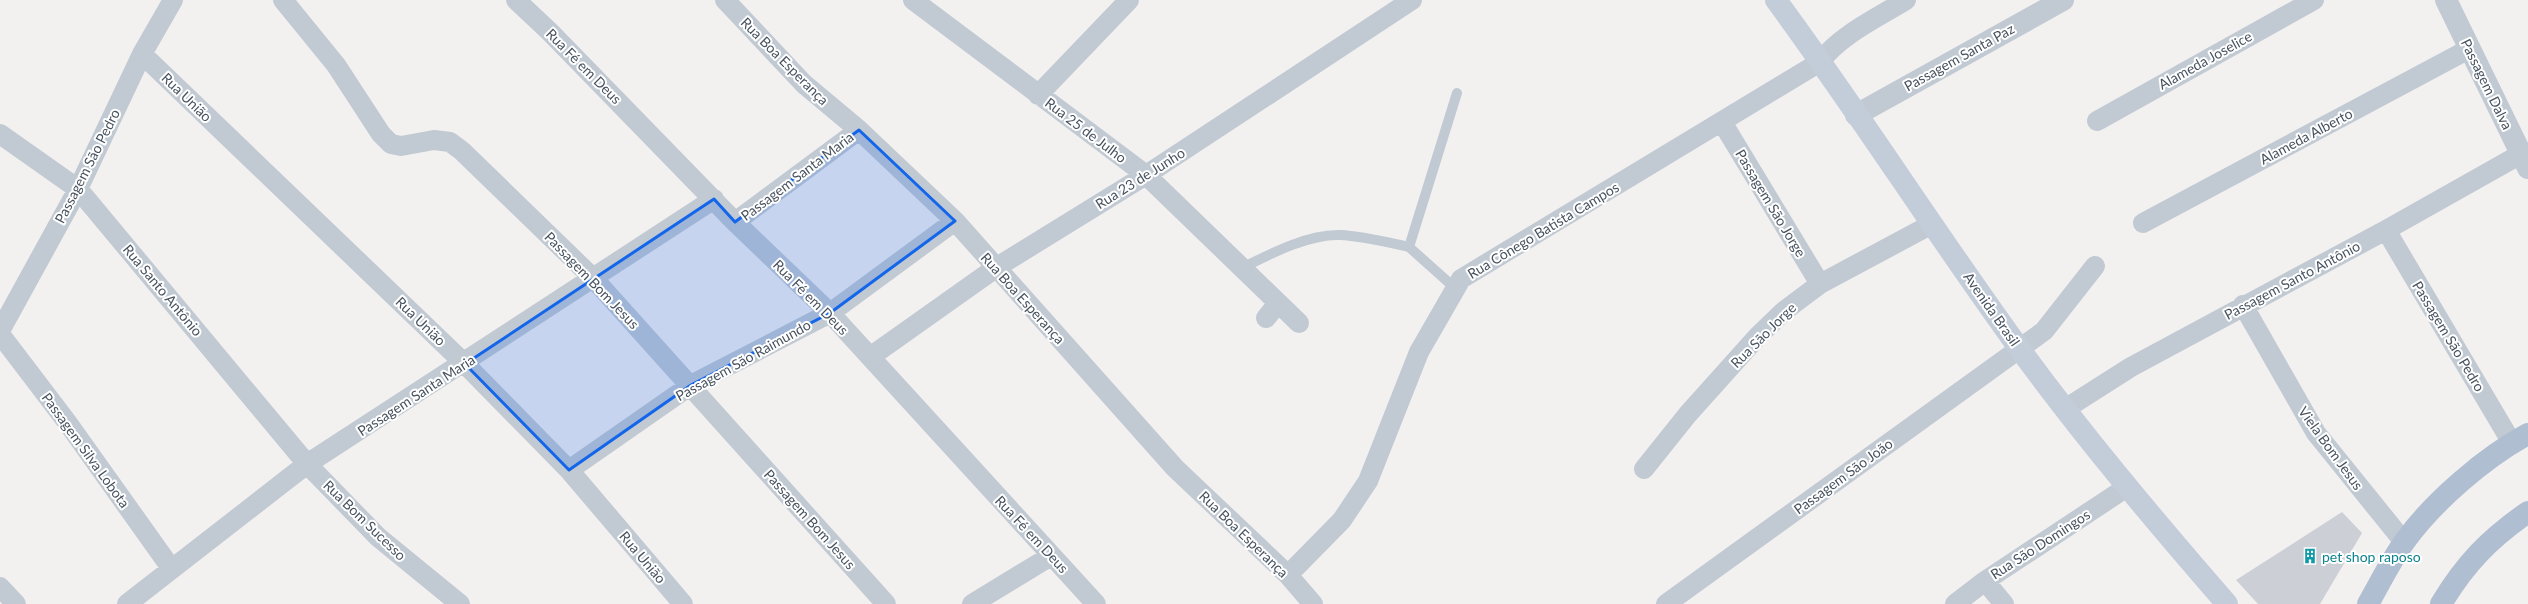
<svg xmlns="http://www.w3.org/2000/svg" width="2528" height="604" font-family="Lato,sans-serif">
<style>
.building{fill:#cccfd5}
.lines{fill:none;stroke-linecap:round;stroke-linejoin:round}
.service{stroke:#c1cad2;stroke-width:10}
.minor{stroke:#c1cad2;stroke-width:20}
.tertiary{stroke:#c1cad2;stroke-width:22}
.secondary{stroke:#c3ccd9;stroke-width:22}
.primary{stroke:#afbed0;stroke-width:22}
.marked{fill:#1365ea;fill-opacity:0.2;stroke:#1365ea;stroke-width:3;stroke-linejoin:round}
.labels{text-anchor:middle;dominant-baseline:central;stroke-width:4;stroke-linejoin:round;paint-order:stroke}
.street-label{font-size:14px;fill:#47525f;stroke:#fff}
.culture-label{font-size:14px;fill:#0d838f;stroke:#fff;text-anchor:start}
</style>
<rect width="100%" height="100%" fill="#f3f0f0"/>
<!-- building -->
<path class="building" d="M 2342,512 L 2362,533 L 2320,604 L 2258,604 L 2236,580 Z"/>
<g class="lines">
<!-- service -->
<path class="service" d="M 1242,268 C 1270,254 1308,234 1340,235 C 1363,236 1386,242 1409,247
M 1456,289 L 1409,247 L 1457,93"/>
<!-- minor -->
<path class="minor" d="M 283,0 L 336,65 L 381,134 L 391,144 L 401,146 L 434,140 L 450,142 L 462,151 L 594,279 L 886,604
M 516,0 L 551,33 L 735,222 L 830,313 L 1096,604
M 725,0 L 804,84 L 859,130 L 955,221 L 1175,468 L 1288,575 L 1313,604
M 913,0 L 1146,175 L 1299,323
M 142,54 L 465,364 L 569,470 L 683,604
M 1038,95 L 1129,0
M 2097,121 L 2314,0
M 1722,122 L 1820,284
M 0,134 L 78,189 L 307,464 L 378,537 L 460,604
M 735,222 L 859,130
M 2143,223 L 2469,49
M 2386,230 L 2512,443
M 2243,305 L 2316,433 L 2404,542
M 1266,318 L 1278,303
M 0,331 L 78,189 L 142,54 L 173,0
M 0,334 L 67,422 L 171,568
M 870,357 L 997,267 L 1146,175 L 1412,0
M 2065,409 L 2131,367 L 2386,230 L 2521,154
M 1644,469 L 1688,414 L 1758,336 L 1784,311 L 1820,284 L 1932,224
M 569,470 L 691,385 L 830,313 L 955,221
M 1288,575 L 1342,520 L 1368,481 L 1419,352 L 1461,279 L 1820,62 C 1840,35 1877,18 1906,0
M 1985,581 L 2004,604
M 0,587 L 16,604
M 127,604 L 307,464 L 714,199
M 972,604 L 1051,556
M 1666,604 L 2044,331 L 2095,266
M 1955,604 L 1985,581 L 2127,487"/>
<!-- tertiary -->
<path class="tertiary" d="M 2446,0 L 2528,168
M 1856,115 L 2063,0"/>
<!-- secondary -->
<path class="secondary" d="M 1776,0 C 1860,114 1936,234 2019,348 C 2084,437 2155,521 2227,604"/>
<!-- primary -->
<path class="primary" d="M 2368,604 C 2380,583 2391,560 2405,541 C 2433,502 2485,457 2528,434
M 2441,604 C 2465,564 2489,539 2528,512"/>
</g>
<!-- marked area -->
<path class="marked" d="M 859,130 L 955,221 L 830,313 L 691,385 L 569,470 L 465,364 L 714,199 L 735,222 Z"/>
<!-- icons -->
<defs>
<g id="building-bare" transform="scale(1.2)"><path d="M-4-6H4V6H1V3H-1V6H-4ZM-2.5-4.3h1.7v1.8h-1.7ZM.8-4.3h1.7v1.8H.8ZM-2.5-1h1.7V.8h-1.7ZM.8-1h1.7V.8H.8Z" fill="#0f9aa8" stroke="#fff" stroke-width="2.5" paint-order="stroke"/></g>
</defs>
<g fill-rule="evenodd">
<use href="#building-bare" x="2310" y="556"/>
</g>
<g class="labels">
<!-- street labels -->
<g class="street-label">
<text transform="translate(1959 57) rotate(-29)">Passagem Santa Paz</text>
<text transform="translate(2205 60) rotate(-29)">Alameda Joselice</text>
<text transform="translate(785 61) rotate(45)">Rua Boa Esperança</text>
<text transform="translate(584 66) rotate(45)">Rua Fé em Deus</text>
<text transform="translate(2487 84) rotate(64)">Passagem Dalva</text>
<text transform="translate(187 97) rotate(44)">Rua União</text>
<text transform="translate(1086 130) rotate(37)">Rua 25 de Julho</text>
<text transform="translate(2306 136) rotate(-28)">Alameda Alberto</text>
<text transform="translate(87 166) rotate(-63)">Passagem São Pedro</text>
<text transform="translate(797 176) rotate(-37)">Passagem Santa Maria</text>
<text transform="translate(1140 178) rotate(-32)">Rua 23 de Junho</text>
<text transform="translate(1771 203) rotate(59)">Passagem São Jorge</text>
<text transform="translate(1543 230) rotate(-31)">Rua Cônego Batista Campos</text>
<text transform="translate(592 280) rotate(46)">Passagem Bom Jesus</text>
<text transform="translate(2292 280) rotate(-28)">Passagem Santo Antônio</text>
<text transform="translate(163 290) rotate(50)">Rua Santo Antônio</text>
<text transform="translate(811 297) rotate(45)">Rua Fé em Deus</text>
<text transform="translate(1023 298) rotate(48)">Rua Boa Esperança</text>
<text transform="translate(1992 309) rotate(55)">Avenida Brasil</text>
<text transform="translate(421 321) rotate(44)">Rua União</text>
<text transform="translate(1763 335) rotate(-45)">Rua São Jorge</text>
<text transform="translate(2449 336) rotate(59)">Passagem São Pedro</text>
<text transform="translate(743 360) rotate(-29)">Passagem São Raimundo</text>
<text transform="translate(416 395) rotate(-33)">Passagem Santa Maria</text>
<text transform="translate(2331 448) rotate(54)">Viela Bom Jesus</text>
<text transform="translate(86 450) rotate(54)">Passagem Silva Lobota</text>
<text transform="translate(1843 476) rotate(-36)">Passagem São João</text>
<text transform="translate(810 519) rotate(48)">Passagem Bom Jesus</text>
<text transform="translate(365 520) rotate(44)">Rua Bom Sucesso</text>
<text transform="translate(1032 534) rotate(47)">Rua Fé em Deus</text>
<text transform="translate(1244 534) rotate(44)">Rua Boa Esperança</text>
<text transform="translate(2040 544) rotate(-33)">Rua São Domingos</text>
<text transform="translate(643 557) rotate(50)">Rua União</text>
</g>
<!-- culture labels -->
<g class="culture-label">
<text x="2322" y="556">pet shop raposo</text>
</g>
</g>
</svg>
